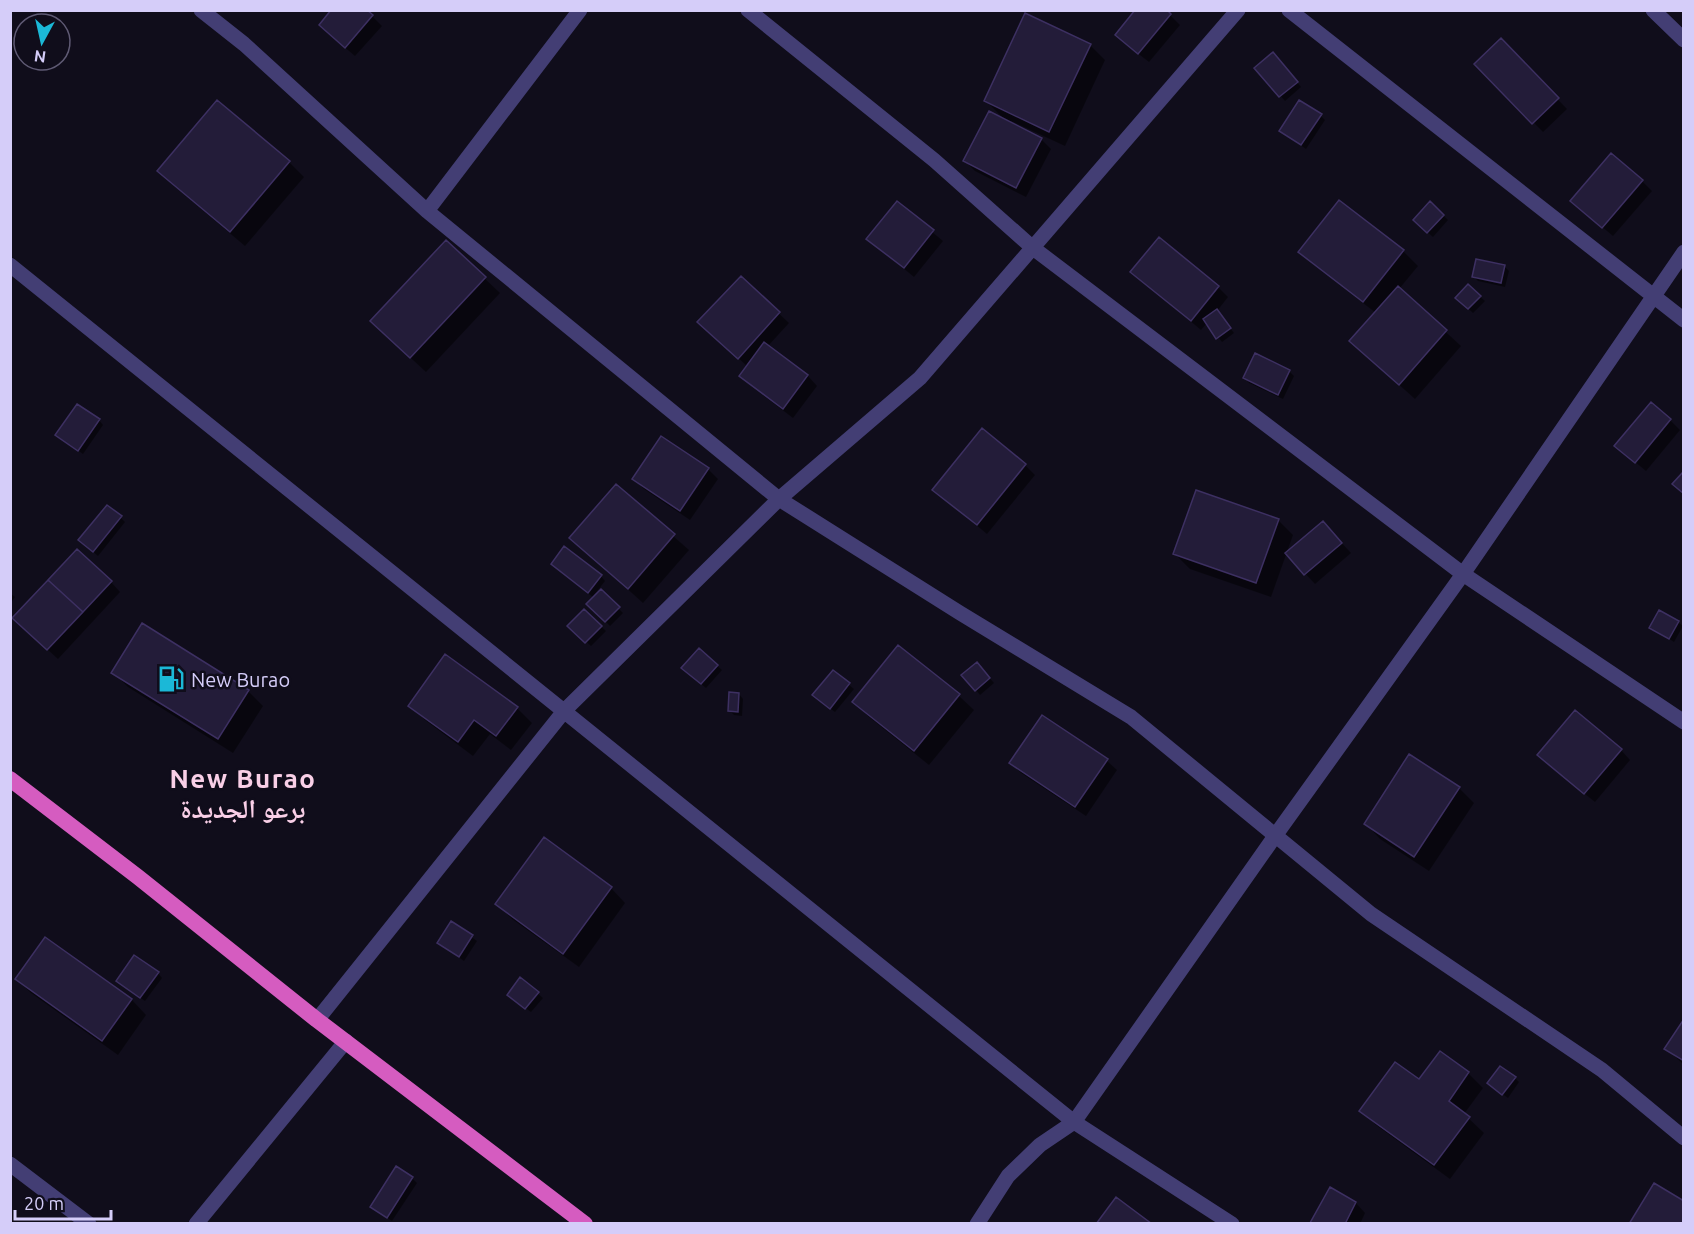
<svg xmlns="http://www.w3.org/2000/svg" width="1694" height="1234" font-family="Ubuntu,'Noto Naskh Arabic',sans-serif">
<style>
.shadow{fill:#0007}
.building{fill:#231c39;stroke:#3d3062;stroke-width:1.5}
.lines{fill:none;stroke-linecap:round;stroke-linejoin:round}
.minor{stroke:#433e74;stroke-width:15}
.trunk{stroke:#d55cc0;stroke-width:16}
.labels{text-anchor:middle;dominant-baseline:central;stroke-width:5;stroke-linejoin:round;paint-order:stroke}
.poi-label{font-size:20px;fill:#d5cdf9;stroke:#100d1b;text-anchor:start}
.district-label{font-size:26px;font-weight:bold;letter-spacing:1.5px;fill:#f9cfe7;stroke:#100d1b}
</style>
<rect width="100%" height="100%" fill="#100d1b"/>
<!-- shadow -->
<path class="shadow" d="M 1170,15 L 1180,25 L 1149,62 L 1127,45 Z
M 372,16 L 382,26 L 355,56 L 330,35 Z
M 1501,41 L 1567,109 L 1543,132 L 1476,64 Z
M 1090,45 L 1105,60 L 1065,146 L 1011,121 L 1010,123 L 1041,139 L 1051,149 L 1026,197 L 975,171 L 965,161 L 1005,120 L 986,101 Z
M 1277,59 L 1301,87 L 1285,101 L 1256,68 Z
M 1321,116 L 1325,120 L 1306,149 L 1281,131 Z
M 289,162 L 304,177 L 245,246 L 174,186 L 159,171 Z
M 1642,181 L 1652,191 L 1613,236 L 1582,210 Z
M 897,203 L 943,241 L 914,277 L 868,239 Z
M 1430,203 L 1448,220 L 1433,237 L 1419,225 Z
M 446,242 L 500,293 L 426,372 L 387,336 Z
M 1403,251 L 1418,266 L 1399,289 L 1461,346 L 1415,399 L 1366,355 L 1376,313 L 1315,266 L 1300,252 Z
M 1504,266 L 1509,271 L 1505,287 L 1478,281 L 1474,277 Z
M 1132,272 L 1218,287 L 1228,297 L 1217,311 L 1234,333 L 1222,342 L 1207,323 L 1201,330 Z
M 741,278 L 789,323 L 767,347 L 808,376 L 817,386 L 793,418 L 751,386 L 741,376 L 748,367 L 709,331 Z
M 1468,286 L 1485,301 L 1473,313 L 1457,298 Z
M 1289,371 L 1294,376 L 1283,399 L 1249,383 L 1245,378 Z
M 99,420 L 103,425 L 83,454 L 57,435 Z
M 1670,420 L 1680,430 L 1646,471 L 1616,446 Z
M 1025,465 L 1035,475 L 987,534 L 934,490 Z
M 708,469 L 718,479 L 690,520 L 644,489 L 634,479 Z
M 616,486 L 689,550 L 643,603 L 571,538 Z
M 121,518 L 125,522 L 98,556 L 84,544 Z
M 1278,520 L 1293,535 L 1271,597 L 1190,569 L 1175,554 Z
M 1323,523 L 1351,553 L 1315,584 L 1287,554 Z
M 557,569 L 601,576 L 605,581 L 594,595 L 596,597 L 601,591 L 623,613 L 610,626 L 588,604 L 594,598 Z
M 111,582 L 120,592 L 58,659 L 24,628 Z
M 10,593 L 15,597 L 10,604 Z
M 584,611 L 606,631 L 591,646 L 569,626 Z
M 1678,622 L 1683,626 L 1674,642 L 1651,627 Z
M 699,650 L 722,670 L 706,688 L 687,672 Z
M 981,668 L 994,683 L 980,695 L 976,690 Z
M 113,672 L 248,691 L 263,706 L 233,753 L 128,687 Z
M 833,672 L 854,689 L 835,712 L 819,700 Z
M 739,694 L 743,699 L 742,716 L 734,715 L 730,711 Z
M 959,696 L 974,710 L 929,765 L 869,717 L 854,702 Z
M 410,706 L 517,708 L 532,723 L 511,750 L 490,734 L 473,756 L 425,720 Z
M 1621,750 L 1630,760 L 1595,802 L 1549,765 Z
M 1107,761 L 1117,770 L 1086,816 L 1021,773 L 1011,763 Z
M 1459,788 L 1474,803 L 1429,871 L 1380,839 L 1366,824 Z
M 611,888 L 625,903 L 579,967 L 512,919 L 497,904 Z
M 452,923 L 477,941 L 464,961 L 439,943 Z
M 45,939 L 132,1000 L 146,1015 L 118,1055 L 31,993 L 17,979 Z
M 158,973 L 162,978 L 145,1001 L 123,986 Z
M 521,979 L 543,998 L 531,1012 L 513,999 Z
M 1684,1021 L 1684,1065 L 1666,1048 Z
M 1440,1053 L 1468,1073 L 1483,1088 L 1464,1114 L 1484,1133 L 1450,1179 L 1376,1125 L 1361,1110 L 1419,1081 Z
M 1515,1078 L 1519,1082 L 1508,1098 L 1494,1088 Z
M 412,1178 L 417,1183 L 392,1221 L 372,1207 Z
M 1330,1189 L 1356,1203 L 1365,1213 L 1360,1224 L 1313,1224 Z"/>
<!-- building -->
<path class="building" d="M 331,10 L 367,10 L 373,15 L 345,48 L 319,25 Z
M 1135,10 L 1167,10 L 1171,14 L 1138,54 L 1115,35 Z
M 1025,13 L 1091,44 L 1049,132 L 984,101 Z
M 1501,38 L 1559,98 L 1532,124 L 1474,64 Z
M 1273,52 L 1298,82 L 1279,97 L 1254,68 Z
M 217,100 L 290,161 L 230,232 L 157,171 Z
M 1299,100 L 1322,114 L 1301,145 L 1279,131 Z
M 989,111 L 1042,138 L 1016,188 L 963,161 Z
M 1611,153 L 1643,180 L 1602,228 L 1570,201 Z
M 1339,200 L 1404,250 L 1363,302 L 1298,252 Z
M 897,201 L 934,230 L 904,268 L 866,239 Z
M 1430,201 L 1444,215 L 1427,233 L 1413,220 Z
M 1159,237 L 1219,286 L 1191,321 L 1130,272 Z
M 446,240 L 486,277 L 410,358 L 370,321 Z
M 1476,259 L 1505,265 L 1501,283 L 1472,277 Z
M 741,276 L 780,312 L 738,359 L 697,322 Z
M 1468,284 L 1481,296 L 1468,309 L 1455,298 Z
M 1398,286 L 1447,330 L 1399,385 L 1349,341 Z
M 1217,309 L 1231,328 L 1216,339 L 1203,319 Z
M 764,342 L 808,375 L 783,409 L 739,376 Z
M 1255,353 L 1290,370 L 1278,395 L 1243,378 Z
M 1651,402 L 1671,419 L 1635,463 L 1614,446 Z
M 77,404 L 100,419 L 78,451 L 55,435 Z
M 982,428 L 1026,464 L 977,525 L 932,490 Z
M 661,436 L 709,468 L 680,511 L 632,479 Z
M 1684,471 L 1684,494 L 1672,484 Z
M 616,484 L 675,534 L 628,589 L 569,538 Z
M 1196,490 L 1279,519 L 1256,583 L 1173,554 Z
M 107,505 L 122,516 L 93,552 L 78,540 Z
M 1323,521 L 1342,543 L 1304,575 L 1285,553 Z
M 564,546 L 602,575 L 588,593 L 551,564 Z
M 77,549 L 112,581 L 83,612 L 48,580 Z
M 48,580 L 83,612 L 47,650 L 12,618 Z
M 601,589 L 620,607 L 605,622 L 586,604 Z
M 584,609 L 602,626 L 585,643 L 567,626 Z
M 1659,610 L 1679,621 L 1669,639 L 1649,628 Z
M 142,623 L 249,690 L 218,739 L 111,673 Z
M 898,645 L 960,694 L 914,751 L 852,702 Z
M 699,648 L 718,665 L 701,684 L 681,668 Z
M 445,654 L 518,707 L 496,736 L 474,720 L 458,742 L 408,706 Z
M 977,662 L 990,678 L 975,691 L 961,675 Z
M 833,670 L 850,683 L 830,709 L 812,695 Z
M 729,692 L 739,693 L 738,712 L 728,711 Z
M 1575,710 L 1622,749 L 1584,794 L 1537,755 Z
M 1042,715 L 1108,759 L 1075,807 L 1009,763 Z
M 1409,754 L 1460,787 L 1414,857 L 1364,824 Z
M 544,837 L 612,887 L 563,954 L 495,904 Z
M 451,921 L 473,935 L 459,957 L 437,943 Z
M 45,937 L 132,999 L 102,1041 L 15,979 Z
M 134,955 L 159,972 L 140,998 L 116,981 Z
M 520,977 L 539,992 L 525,1009 L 507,995 Z
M 1684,1019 L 1684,1061 L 1664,1049 Z
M 1440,1051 L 1469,1072 L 1449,1101 L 1470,1117 L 1434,1165 L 1359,1111 L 1395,1062 L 1419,1079 Z
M 1500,1066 L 1516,1077 L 1502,1095 L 1487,1083 Z
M 396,1166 L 413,1177 L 387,1218 L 370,1207 Z
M 1654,1183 L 1684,1201 L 1684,1224 L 1629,1224 Z
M 1330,1187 L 1356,1202 L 1345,1224 L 1312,1224 L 1310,1223 Z
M 1116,1197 L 1152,1224 L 1096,1224 Z"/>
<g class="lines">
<!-- minor -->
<path class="minor" d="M 201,10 L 244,44 L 427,211 L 779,499 L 960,613 L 1131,717 L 1371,914 L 1602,1070 L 1684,1138
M 748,10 L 934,160 L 1033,248 L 1463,574 L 1684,722
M 1289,10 L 1684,320
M 1653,10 L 1684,40
M 427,211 L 580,10
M 10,265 L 1074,1122 L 1232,1224
M 317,1020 L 565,710 L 779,499 L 920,378 L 1238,10
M 10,1164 L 89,1224
M 196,1224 L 346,1041
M 977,1224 L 1008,1176 L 1040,1145 L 1074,1122 L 1275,836 L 1463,574 L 1684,252"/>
<!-- trunk -->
<path class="trunk" d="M 10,779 L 138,877 L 317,1020 L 585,1224"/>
</g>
<!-- icons -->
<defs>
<g id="fuel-bare" transform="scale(2.07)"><path d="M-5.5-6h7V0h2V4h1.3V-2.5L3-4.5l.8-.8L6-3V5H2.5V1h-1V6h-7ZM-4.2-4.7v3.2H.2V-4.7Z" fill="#1bb8d7" stroke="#100d1b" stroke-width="2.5" paint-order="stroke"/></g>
</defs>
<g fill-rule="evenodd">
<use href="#fuel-bare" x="171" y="679"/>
</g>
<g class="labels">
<!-- poi labels -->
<g class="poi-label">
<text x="191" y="679">New Burao</text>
</g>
<!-- district labels -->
<g class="district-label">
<text x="243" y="778">New Burao<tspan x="243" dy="30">برعو الجديدة</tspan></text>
</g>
</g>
<!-- border -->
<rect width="1694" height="1234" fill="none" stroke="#d5cdf9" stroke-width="24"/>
<!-- north arrow -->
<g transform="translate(42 42) rotate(188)"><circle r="28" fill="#100d1b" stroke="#5f5a74" stroke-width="1.5"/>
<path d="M0-4.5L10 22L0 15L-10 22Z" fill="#1bb8d7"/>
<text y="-9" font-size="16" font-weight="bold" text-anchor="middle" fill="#d5cdf9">N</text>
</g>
<!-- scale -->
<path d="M15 1210v9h96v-9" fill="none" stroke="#d5cdf9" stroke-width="3"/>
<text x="24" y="1210" font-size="18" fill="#d5cdf9" stroke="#100d1b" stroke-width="4.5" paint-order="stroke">20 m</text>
</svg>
